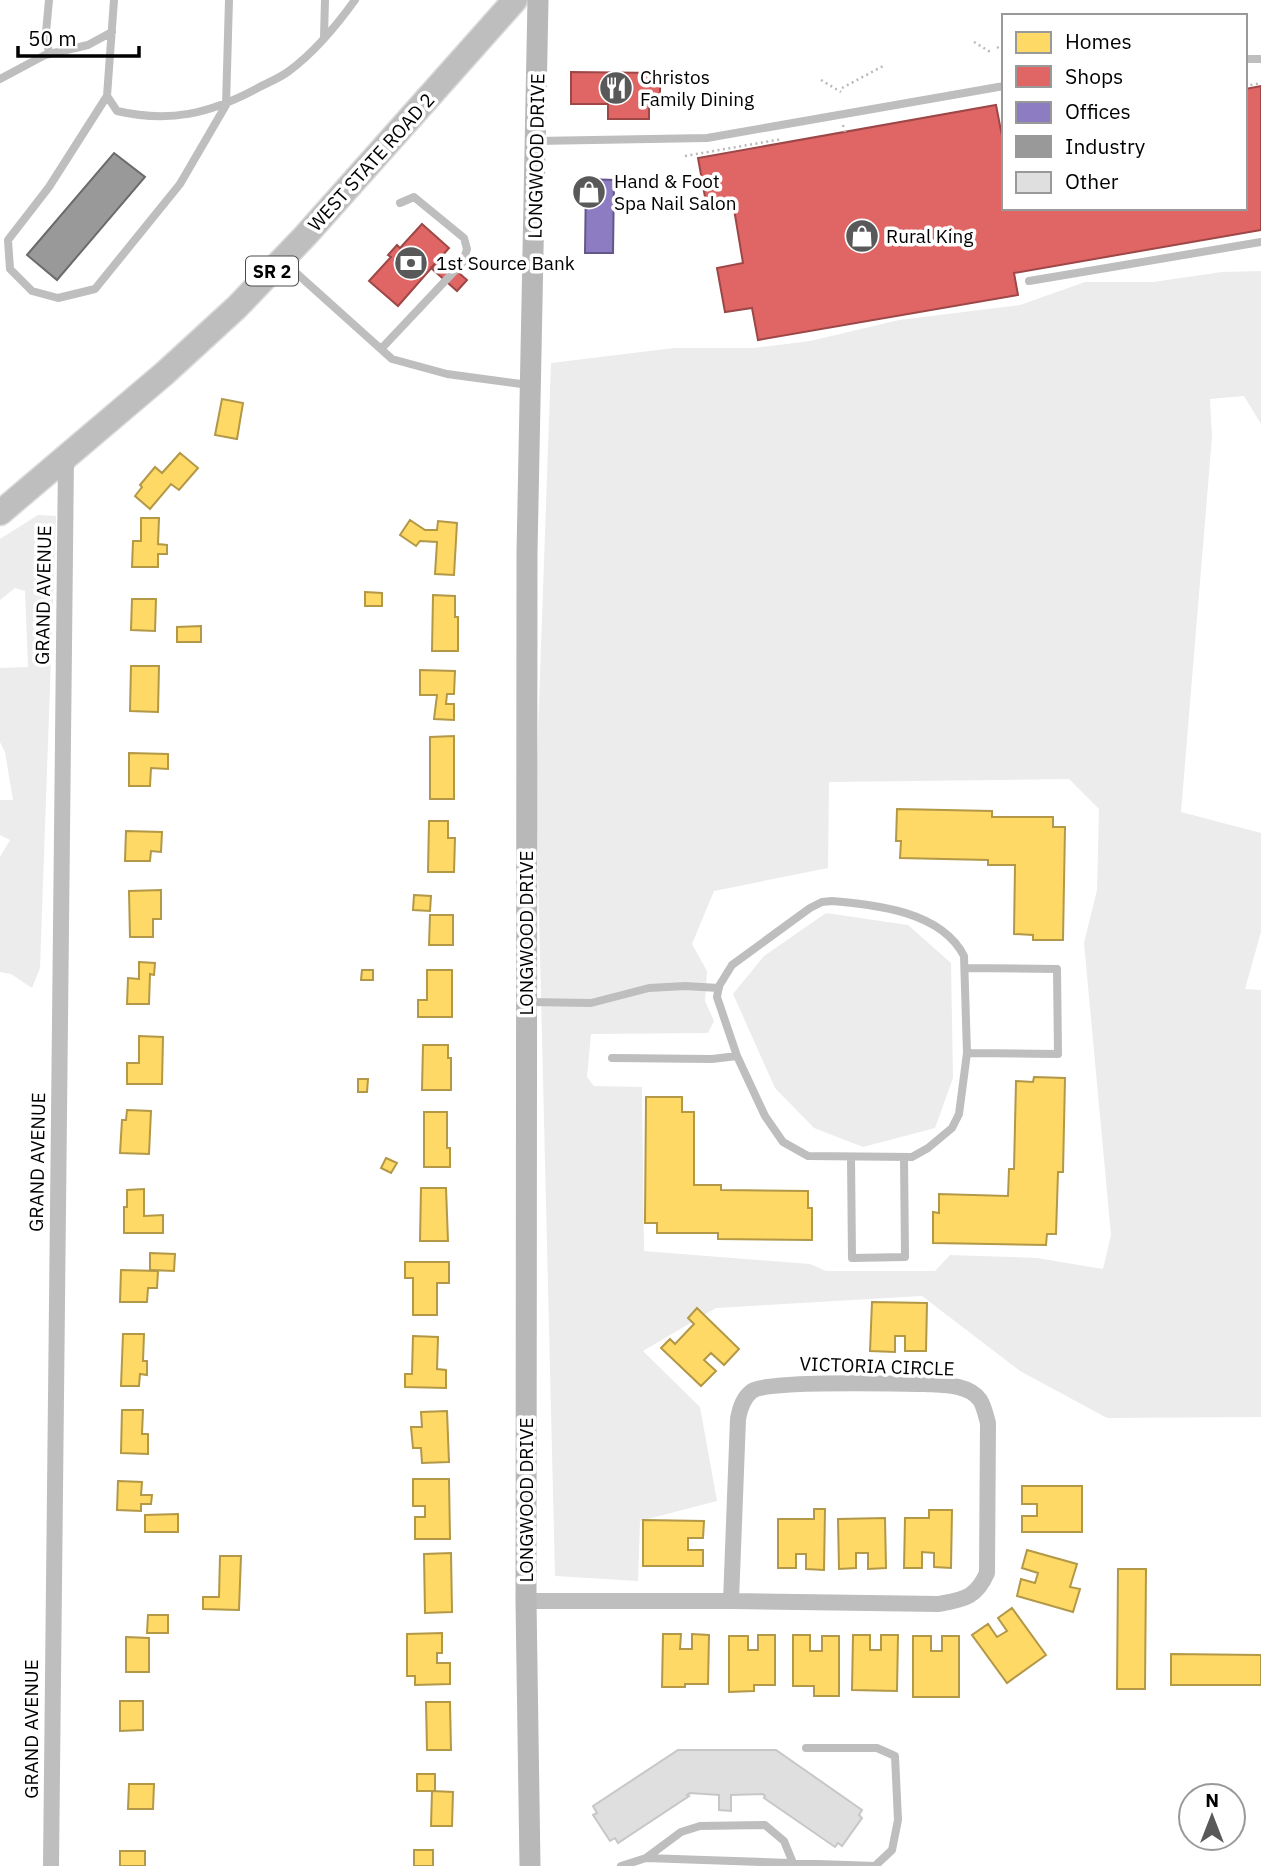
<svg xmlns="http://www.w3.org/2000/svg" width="1261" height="1866" font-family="'IBM Plex Sans',sans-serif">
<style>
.green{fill:#ececec;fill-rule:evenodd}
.homes{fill:#ffd966;stroke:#b29847;stroke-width:2}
.shops{fill:#e06666;stroke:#9d4747;stroke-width:2}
.offices{fill:#8e7cc3;stroke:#635788;stroke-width:2}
.industry{fill:#999;stroke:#6b6b6b;stroke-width:2}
.building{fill:#dfdfdf;stroke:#c7c7c7;stroke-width:2}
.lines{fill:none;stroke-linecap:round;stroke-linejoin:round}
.primary-casing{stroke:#dbdbdb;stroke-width:27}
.path{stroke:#b9b9b9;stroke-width:2.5;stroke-dasharray:2 3.5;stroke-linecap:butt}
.lane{stroke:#bebebe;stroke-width:8}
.street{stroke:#bebebe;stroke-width:16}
.secondary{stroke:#b8b8b8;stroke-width:21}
.primary{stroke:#bebebe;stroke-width:24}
.labels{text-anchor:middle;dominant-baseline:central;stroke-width:7;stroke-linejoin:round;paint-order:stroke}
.shield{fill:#fff;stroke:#4c4c4c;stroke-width:2}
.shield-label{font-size:18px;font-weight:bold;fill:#000}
.poi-label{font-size:19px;fill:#000;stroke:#fff;text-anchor:start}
.street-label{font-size:19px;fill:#000;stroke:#fff}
</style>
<rect width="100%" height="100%" fill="#fff"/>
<!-- green -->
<path class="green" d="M 1261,271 L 1261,424 L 1244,396 L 1210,399 L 1212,437 L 1181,812 L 1261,833 L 1261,932 L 1245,989 L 1261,990 L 1261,1417 L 1107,1418 L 1020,1371 L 922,1296 L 716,1308 L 643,1351 L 700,1407 L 717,1501 L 640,1521 L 638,1581 L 555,1576 L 536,789 L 551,363 L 674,348 L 753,348 L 810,341 L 899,320 L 1020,305 L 1085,282 L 1153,282 L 1222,272 ZM 1069,779 L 1099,809 L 1097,890 L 1084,943 L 1111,1235 L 1103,1269 L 1037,1258 L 950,1255 L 935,1271 L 826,1271 L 810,1264 L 644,1251 L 642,1087 L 594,1086 L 587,1077 L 591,1034 L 708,1033 L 714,1021 L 705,1001 L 707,971 L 692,944 L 714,891 L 828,868 L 829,782 Z
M 38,515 L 56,516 L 40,968 L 32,988 L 11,974 L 0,972 L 0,857 L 10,840 L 0,835 L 0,800 L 13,800 L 5,752 L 0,742 L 0,668 L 28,667 L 25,591 L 15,588 L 0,600 L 0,539 Z
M 826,913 L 908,925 L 951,963 L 953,1078 L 935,1128 L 863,1147 L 814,1128 L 775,1088 L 733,994 L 764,956 Z"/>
<!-- homes -->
<path class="homes" d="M 222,399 L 243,403 L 237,439 L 215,435 Z
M 180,453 L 198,468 L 179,490 L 171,484 L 150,509 L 135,496 L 142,487 L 140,485 L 155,467 L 162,473 Z
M 141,518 L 159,518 L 158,544 L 167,545 L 167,554 L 158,554 L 158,567 L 132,567 L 133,541 L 141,541 Z
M 410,520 L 425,530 L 437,530 L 438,521 L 457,523 L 454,575 L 435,574 L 437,542 L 420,541 L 416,546 L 400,535 Z
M 365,592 L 382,593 L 382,606 L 365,606 Z
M 433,595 L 455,596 L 455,617 L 458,617 L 458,651 L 432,651 Z
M 132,599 L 156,599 L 155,631 L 131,630 Z
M 201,626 L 201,642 L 177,642 L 177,627 Z
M 131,666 L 159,666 L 158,712 L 130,711 Z
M 420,670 L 455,671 L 454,694 L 447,694 L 446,704 L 454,704 L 454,720 L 434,719 L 437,695 L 420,695 Z
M 454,736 L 454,799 L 430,799 L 430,737 Z
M 129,753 L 168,754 L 168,769 L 151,768 L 150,786 L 129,786 Z
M 897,809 L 992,811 L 992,817 L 1053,817 L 1053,827 L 1065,827 L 1063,940 L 1033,940 L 1033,935 L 1014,934 L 1015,865 L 988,865 L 988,860 L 900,858 L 901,841 L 896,841 Z
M 429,821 L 448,821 L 448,838 L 455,838 L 454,872 L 428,872 Z
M 126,831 L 162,832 L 161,852 L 151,851 L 150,861 L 125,861 Z
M 161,890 L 161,919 L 153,919 L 153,937 L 130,937 L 129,891 Z
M 414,895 L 431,896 L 430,911 L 413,910 Z
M 430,915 L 453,915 L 453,945 L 429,945 Z
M 139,962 L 155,963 L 154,975 L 150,974 L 149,1004 L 127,1004 L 128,978 L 139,979 Z
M 362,970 L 373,970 L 373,980 L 361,980 Z
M 427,970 L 452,970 L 452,1017 L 418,1017 L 418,1000 L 427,1000 Z
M 139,1036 L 163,1037 L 162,1084 L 127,1084 L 127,1063 L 139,1063 Z
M 423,1045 L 448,1045 L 448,1058 L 451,1058 L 451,1090 L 422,1090 Z
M 1034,1077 L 1065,1078 L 1063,1172 L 1058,1172 L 1056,1234 L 1047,1234 L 1046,1245 L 933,1243 L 933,1212 L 939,1213 L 939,1194 L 1008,1196 L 1009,1169 L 1014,1169 L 1016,1081 L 1033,1082 Z
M 358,1079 L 368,1079 L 367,1092 L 358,1092 Z
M 646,1097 L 682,1097 L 682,1112 L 694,1112 L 694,1185 L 721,1185 L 721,1190 L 808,1191 L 808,1208 L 812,1208 L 812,1240 L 718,1239 L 718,1233 L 657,1233 L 657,1223 L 645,1223 Z
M 127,1110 L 151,1111 L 149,1154 L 120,1153 L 122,1120 L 126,1120 Z
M 424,1112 L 447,1112 L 447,1148 L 450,1148 L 450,1167 L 424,1167 Z
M 386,1158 L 397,1163 L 391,1173 L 381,1168 Z
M 421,1188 L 446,1188 L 448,1241 L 420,1241 Z
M 144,1189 L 144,1216 L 163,1215 L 163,1233 L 124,1233 L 124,1207 L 127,1207 L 127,1190 Z
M 150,1253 L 175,1254 L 174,1271 L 150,1270 Z
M 405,1262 L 449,1262 L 449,1283 L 437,1283 L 437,1315 L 413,1315 L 413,1278 L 405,1278 Z
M 121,1270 L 158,1271 L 157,1288 L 148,1288 L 147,1302 L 120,1302 Z
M 872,1302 L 927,1303 L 926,1351 L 905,1351 L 905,1336 L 895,1336 L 895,1352 L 870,1351 Z
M 697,1308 L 739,1349 L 724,1365 L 711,1353 L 704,1360 L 716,1371 L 701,1386 L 661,1348 L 670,1339 L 675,1344 L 694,1324 L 688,1318 Z
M 123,1334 L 144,1334 L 143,1361 L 147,1361 L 147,1375 L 140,1374 L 139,1386 L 121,1386 Z
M 413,1336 L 438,1337 L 437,1369 L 446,1370 L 446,1388 L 405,1387 L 405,1374 L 412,1374 Z
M 122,1410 L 143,1410 L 142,1434 L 148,1434 L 148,1454 L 121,1453 Z
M 447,1411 L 449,1462 L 422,1463 L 421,1448 L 413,1448 L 411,1427 L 422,1427 L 421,1412 Z
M 413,1479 L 449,1479 L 450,1539 L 415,1539 L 415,1517 L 425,1517 L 425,1506 L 413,1506 Z
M 118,1481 L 142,1482 L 141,1495 L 152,1495 L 151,1504 L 141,1504 L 141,1511 L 117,1510 Z
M 1022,1486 L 1082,1486 L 1082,1532 L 1022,1532 L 1022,1516 L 1037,1516 L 1037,1504 L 1022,1504 Z
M 814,1509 L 825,1509 L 824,1570 L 806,1569 L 806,1554 L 796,1554 L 796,1568 L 778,1568 L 778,1519 L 814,1519 Z
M 929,1510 L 952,1510 L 951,1568 L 934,1567 L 934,1553 L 922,1552 L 922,1568 L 904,1568 L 905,1518 L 929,1518 Z
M 178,1514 L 178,1532 L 145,1532 L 145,1515 Z
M 885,1518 L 886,1568 L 868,1569 L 868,1553 L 856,1553 L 856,1568 L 839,1569 L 838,1519 Z
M 643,1520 L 704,1521 L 703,1538 L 688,1538 L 688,1550 L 703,1550 L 703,1566 L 643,1566 Z
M 1027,1550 L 1077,1564 L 1070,1587 L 1080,1589 L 1073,1612 L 1017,1596 L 1021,1579 L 1035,1583 L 1038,1573 L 1022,1568 Z
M 451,1553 L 452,1612 L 425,1613 L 424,1554 Z
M 220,1556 L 241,1556 L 239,1610 L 203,1609 L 203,1597 L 219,1597 Z
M 1118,1569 L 1146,1569 L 1145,1689 L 1117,1689 Z
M 1012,1608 L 1046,1655 L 1007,1683 L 972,1635 L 988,1624 L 997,1637 L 1007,1631 L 998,1618 Z
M 148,1615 L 168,1615 L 168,1633 L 147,1633 Z
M 442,1633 L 442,1653 L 437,1653 L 437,1663 L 450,1663 L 450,1684 L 415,1685 L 415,1676 L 407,1676 L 407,1634 Z
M 663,1634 L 681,1634 L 680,1649 L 692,1649 L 692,1634 L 709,1635 L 708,1684 L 685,1684 L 685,1687 L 662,1687 Z
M 758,1635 L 775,1635 L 775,1685 L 754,1685 L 754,1691 L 729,1692 L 729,1636 L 748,1636 L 748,1650 L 758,1650 Z
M 793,1635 L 810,1635 L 810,1651 L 822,1651 L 822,1636 L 839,1636 L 839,1696 L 814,1696 L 814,1686 L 793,1686 Z
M 853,1635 L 870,1635 L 870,1650 L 881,1650 L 881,1635 L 898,1635 L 897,1691 L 852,1690 Z
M 913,1636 L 931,1636 L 931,1651 L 942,1651 L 942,1636 L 959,1636 L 959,1697 L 913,1697 Z
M 126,1637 L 149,1638 L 149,1672 L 126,1672 Z
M 1171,1654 L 1261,1655 L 1261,1685 L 1171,1685 Z
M 120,1701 L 143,1701 L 143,1730 L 120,1731 Z
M 426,1702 L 450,1702 L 451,1750 L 427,1750 Z
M 417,1774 L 435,1774 L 435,1791 L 417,1791 Z
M 129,1784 L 154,1784 L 153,1809 L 128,1809 Z
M 432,1791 L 453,1792 L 452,1826 L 431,1826 Z
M 414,1850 L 433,1850 L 433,1866 L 414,1866 Z
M 120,1851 L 145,1851 L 145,1866 L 120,1866 Z"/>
<!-- shops -->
<path class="shops" d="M 571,72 L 660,73 L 660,105 L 649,105 L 649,119 L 608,119 L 608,104 L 571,104 Z
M 1261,86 L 1261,230 L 1014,273 L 1018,295 L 758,340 L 752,308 L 725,312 L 717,268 L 743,263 L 733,203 L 707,208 L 698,158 L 996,105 L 1002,136 L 1004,136 L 1004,208 L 1245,208 L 1245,89 Z
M 422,224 L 449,248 L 398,306 L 369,281 L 391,257 L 388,255 L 397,245 L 400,248 Z
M 441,257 L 467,280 L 457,291 L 431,268 Z"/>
<!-- offices -->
<path class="offices" d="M 586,179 L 614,180 L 613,253 L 585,253 Z"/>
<!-- industry -->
<path class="industry" d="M 114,153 L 145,177 L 57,280 L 27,255 Z"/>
<!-- building -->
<path class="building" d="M 678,1750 L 776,1750 L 862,1810 L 859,1815 L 862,1818 L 842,1846 L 838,1843 L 835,1847 L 764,1798 L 765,1796 L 763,1794 L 731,1795 L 731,1811 L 719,1810 L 719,1795 L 690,1793 L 687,1795 L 689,1796 L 618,1843 L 615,1838 L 610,1841 L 593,1815 L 597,1813 L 593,1806 Z"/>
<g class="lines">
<!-- primary casing -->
<g class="primary-casing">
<path id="primary" d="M 0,513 L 165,373 L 237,307 L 306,235 L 515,0"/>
</g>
<!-- path -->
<path class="path" d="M 974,42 L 992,53
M 997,47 L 1004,51
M 821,80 L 841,92
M 1245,86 L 1261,83
M 842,88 L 885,65
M 843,125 L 845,132
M 685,156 L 782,139"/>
<!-- lane -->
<path class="lane" d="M 114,0 L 107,96 L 117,111 C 169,123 209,114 256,89 C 267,83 280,78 289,71 C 315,52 337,25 355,0
M 324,37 L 325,0
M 49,54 L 46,32 L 49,0
M 1245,59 L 1261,59
M 0,79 L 45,55 L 88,45 L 112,32
M 107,96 L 49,187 L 8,240 L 10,269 L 32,291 L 58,298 L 95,289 L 180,184 L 226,105 L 229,0
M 536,141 L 707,138 L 1004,86
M 284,262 L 392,359 L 447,374 L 529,385
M 1029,281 L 1261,242
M 381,349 L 463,262 L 467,249 L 464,238 L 414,197 L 400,203
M 832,901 C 876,905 941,911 964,956 L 967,1053 L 959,1114 L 952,1128 L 928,1148 L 912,1157 L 808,1156 L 783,1142 L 765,1116 L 737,1056 L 717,997 L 719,986 L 732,965 L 810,908 L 822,902 Z
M 965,968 L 1057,969 L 1058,1054 L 967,1053
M 528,1002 L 591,1003 L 649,988 L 685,986 L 719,988
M 612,1058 L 712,1059 L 737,1056
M 851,1157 L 852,1258 L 905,1257 L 904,1157
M 646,1858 L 681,1832 L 700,1826 L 765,1825 L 784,1841 L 793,1863
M 621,1866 L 646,1858 L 875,1866 L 892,1850 L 898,1820 L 895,1756 L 877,1748 L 806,1748"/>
<!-- street -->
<path class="street" d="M 925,1384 C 943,1385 969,1384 980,1400 C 984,1406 986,1416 988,1423 L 987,1573 C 976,1598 964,1599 939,1604 L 731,1601 L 738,1419 C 740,1408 743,1398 752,1391 C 768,1380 898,1384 925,1384 Z
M 526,1601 L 731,1601
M 51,1866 L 66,458"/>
<!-- secondary -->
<path class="secondary" d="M 530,1866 L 526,1601 L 527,553 L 538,0"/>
<!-- primary -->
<use href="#primary" class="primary"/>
</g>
<!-- icons -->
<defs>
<g id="restaurant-disc" transform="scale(1.75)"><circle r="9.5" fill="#595959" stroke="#fff"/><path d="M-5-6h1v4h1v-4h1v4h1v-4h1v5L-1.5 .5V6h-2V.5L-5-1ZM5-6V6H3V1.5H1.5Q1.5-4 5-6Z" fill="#fff"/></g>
<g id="shop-disc" transform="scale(1.75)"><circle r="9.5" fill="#595959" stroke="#fff"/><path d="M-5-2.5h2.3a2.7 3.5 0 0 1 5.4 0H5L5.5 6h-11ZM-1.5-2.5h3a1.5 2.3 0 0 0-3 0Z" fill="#fff"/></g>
<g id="bank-disc" transform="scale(1.75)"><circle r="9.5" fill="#595959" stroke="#fff"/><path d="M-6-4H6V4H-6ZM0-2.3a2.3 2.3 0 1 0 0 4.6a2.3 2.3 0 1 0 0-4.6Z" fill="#fff"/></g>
</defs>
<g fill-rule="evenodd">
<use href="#restaurant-disc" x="616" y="88"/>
<use href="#shop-disc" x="589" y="192"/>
<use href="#shop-disc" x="862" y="236"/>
<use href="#bank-disc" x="411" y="263"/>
</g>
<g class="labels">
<!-- shield labels -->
<rect class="shield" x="246" y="256.5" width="52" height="29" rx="5"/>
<g class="shield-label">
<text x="272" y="271">SR 2</text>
</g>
<!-- poi labels -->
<g class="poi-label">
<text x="640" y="77">Christos<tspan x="640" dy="22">Family Dining</tspan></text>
<text x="614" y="181">Hand &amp; Foot<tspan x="614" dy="22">Spa Nail Salon</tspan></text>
<text x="886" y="236">Rural King</text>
<text x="436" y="263">1st Source Bank</text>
</g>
<!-- street labels -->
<g class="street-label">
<text transform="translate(536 156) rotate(-89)">LONGWOOD DRIVE</text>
<text transform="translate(371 162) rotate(-48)">WEST STATE ROAD 2</text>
<text transform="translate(43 595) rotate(-89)">GRAND AVENUE</text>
<text transform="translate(526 933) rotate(-90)">LONGWOOD DRIVE</text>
<text transform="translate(37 1162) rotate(-89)">GRAND AVENUE</text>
<text transform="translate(877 1366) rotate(2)">VICTORIA CIRCLE</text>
<text transform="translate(526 1500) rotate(-90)">LONGWOOD DRIVE</text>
<text transform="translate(31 1729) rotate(-90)">GRAND AVENUE</text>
</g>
</g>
<!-- legend -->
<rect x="1002" y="14" width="245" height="196" fill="#ffffff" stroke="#999999" stroke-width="2"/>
<rect x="1016" y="32" width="35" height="21" fill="#ffd966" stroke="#999999" stroke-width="2"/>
<text x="1065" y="49" font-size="21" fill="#000000">Homes</text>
<rect x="1016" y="66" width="35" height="21" fill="#e06666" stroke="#999999" stroke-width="2"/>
<text x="1065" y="84" font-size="21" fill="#000000">Shops</text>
<rect x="1016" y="102" width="35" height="21" fill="#8e7cc3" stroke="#999999" stroke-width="2"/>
<text x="1065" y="119" font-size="21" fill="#000000">Offices</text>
<rect x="1016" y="136" width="35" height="21" fill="#999999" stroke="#999999" stroke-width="2"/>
<text x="1065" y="154" font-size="21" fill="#000000">Industry</text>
<rect x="1016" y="172" width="35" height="21" fill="#dfdfdf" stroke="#999999" stroke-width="2"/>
<text x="1065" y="189" font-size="21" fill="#000000">Other</text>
<!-- north arrow -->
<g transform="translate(1212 1817)"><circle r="33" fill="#ffffff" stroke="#999999" stroke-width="2"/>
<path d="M0-5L12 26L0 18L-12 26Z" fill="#595959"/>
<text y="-10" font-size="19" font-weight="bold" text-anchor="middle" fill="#000000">N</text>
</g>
<!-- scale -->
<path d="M18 46v10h121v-10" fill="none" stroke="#000000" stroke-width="3.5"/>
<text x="28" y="46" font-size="21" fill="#000000" stroke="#ffffff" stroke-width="5" paint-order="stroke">50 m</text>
</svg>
